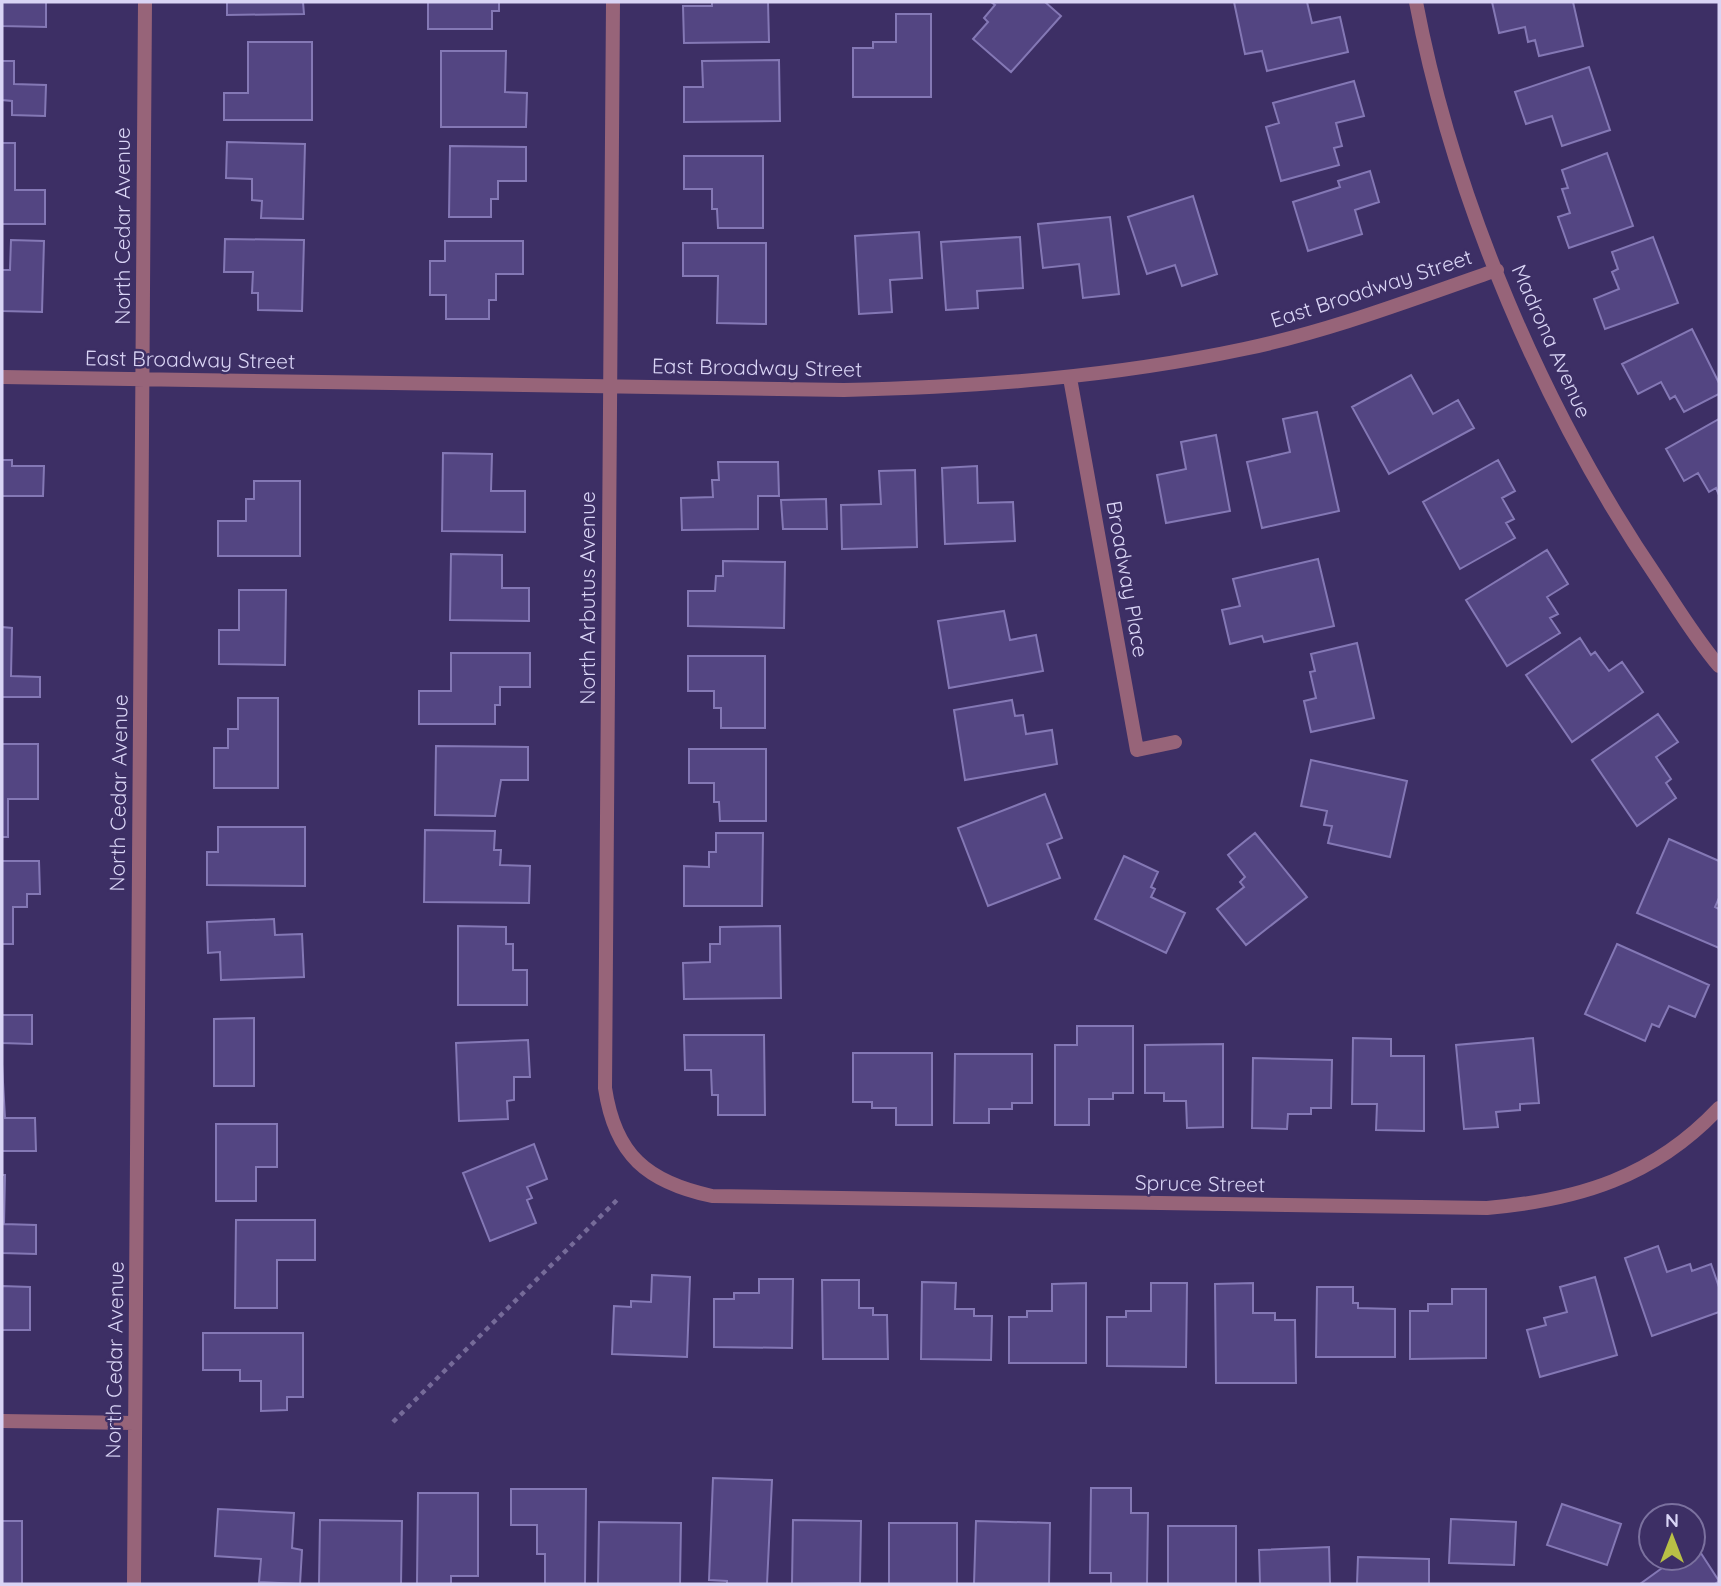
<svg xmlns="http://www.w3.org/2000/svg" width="1721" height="1586" font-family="Quicksand,sans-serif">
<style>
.building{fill:#534582;stroke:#8478b5;stroke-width:2}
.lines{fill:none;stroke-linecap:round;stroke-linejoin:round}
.path{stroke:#766b99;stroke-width:4.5;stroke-dasharray:5 5;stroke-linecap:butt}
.street{stroke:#976479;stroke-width:14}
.labels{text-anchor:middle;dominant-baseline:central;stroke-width:5;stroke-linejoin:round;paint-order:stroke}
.street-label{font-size:21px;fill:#d9d4f5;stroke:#3d2f65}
</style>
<rect width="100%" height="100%" fill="#3d2f65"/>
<!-- building -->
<path class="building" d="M 2,2 L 46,2 L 46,27 L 2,26 Z
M 227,2 L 303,2 L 304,14 L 227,15 Z
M 428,2 L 499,2 L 499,11 L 492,11 L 492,29 L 428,29 Z
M 712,2 L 768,2 L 769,42 L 684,43 L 683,6 L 712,6 Z
M 991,2 L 1045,2 L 1061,16 L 1011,72 L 973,39 L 988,22 L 984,18 L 995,5 Z
M 1234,2 L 1307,2 L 1312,23 L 1340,17 L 1348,52 L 1267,71 L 1262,51 L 1245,54 Z
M 1492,2 L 1573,2 L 1583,46 L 1539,56 L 1535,40 L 1528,42 L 1525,27 L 1499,33 Z
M 896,14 L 931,14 L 931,97 L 853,97 L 853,48 L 873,48 L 873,42 L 896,42 Z
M 248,42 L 312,42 L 312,120 L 224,120 L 224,93 L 248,93 Z
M 441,51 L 506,51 L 505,92 L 527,93 L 526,127 L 441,127 Z
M 779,60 L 780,121 L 684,122 L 684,87 L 703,87 L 702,61 Z
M 2,61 L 14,61 L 14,84 L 46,85 L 45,116 L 12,115 L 12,101 L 2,100 Z
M 1589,67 L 1610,130 L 1562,146 L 1552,116 L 1526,124 L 1515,92 Z
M 1354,81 L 1364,116 L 1336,123 L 1342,146 L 1334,148 L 1339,165 L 1281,181 L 1266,127 L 1279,123 L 1273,103 Z
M 227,142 L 305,144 L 303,219 L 261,218 L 262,201 L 252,200 L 252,179 L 226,178 Z
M 2,143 L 15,143 L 15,190 L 45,190 L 45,224 L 2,224 Z
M 450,146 L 526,147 L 526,181 L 498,181 L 498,199 L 491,199 L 491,217 L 449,217 Z
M 1607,153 L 1633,226 L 1569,248 L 1558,217 L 1570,213 L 1562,189 L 1568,188 L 1562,170 Z
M 684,156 L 763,156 L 763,228 L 718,228 L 717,209 L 712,209 L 712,189 L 684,189 Z
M 1370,171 L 1379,202 L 1355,210 L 1362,234 L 1308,251 L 1293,202 L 1340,187 L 1338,181 Z
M 1193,196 L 1217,274 L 1182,286 L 1175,265 L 1147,274 L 1128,217 Z
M 1110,217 L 1119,294 L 1083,298 L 1079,264 L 1043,268 L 1038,224 Z
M 919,232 L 922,278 L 890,280 L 892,312 L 859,314 L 855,236 Z
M 1020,237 L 1023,288 L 977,291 L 978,308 L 946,310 L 941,242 Z
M 1653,237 L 1678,303 L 1605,329 L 1594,299 L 1619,289 L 1612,272 L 1618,269 L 1612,252 Z
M 225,239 L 304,240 L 302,311 L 258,310 L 258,293 L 252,293 L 253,272 L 224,272 Z
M 11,240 L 44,241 L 42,312 L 2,311 L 2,270 L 10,270 Z
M 445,241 L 523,241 L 523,274 L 496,274 L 496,300 L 489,300 L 489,319 L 446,319 L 446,295 L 430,295 L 430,261 L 445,261 Z
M 683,243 L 766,243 L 766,324 L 717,323 L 718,276 L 683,276 Z
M 1692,329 L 1719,383 L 1719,394 L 1684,412 L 1675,396 L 1670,399 L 1661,382 L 1638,394 L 1622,364 Z
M 1411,375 L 1433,414 L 1458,400 L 1474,428 L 1389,474 L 1352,407 Z
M 1317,412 L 1339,511 L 1262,528 L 1247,462 L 1290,452 L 1283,419 Z
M 1719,419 L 1719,495 L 1716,488 L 1709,492 L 1698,473 L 1684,481 L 1666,449 Z
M 1216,435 L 1230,511 L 1166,523 L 1157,475 L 1186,469 L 1181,442 Z
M 443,453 L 492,454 L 491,491 L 525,491 L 525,532 L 442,531 Z
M 2,460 L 12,460 L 12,466 L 44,466 L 43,496 L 2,496 Z
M 1498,460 L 1515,491 L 1502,498 L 1514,519 L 1506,523 L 1515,538 L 1460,569 L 1423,502 Z
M 718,462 L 778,462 L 779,496 L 758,496 L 758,529 L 682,530 L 681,498 L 713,497 L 712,480 L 719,480 Z
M 977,466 L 978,503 L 1013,502 L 1015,541 L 945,544 L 942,468 Z
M 915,470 L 917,547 L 842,549 L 841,505 L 881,504 L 879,471 Z
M 254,481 L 300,481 L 300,556 L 218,556 L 218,521 L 246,521 L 246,499 L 254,499 Z
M 826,499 L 827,529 L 783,529 L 781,500 Z
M 1547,550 L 1568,584 L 1547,597 L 1558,614 L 1550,618 L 1560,633 L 1507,666 L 1466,600 Z
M 451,554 L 502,555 L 502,588 L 529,588 L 529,621 L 450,620 Z
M 1318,559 L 1334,626 L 1264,642 L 1262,636 L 1230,644 L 1222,610 L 1240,606 L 1233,579 Z
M 723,561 L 785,562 L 784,628 L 688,626 L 688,591 L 715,591 L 716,576 L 723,576 Z
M 239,590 L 286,590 L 285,665 L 219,664 L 219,630 L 239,630 Z
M 1004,611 L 1010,640 L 1036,635 L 1043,671 L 949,688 L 938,621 Z
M 2,627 L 12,628 L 11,676 L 40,677 L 40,697 L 2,697 Z
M 1580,638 L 1591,655 L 1595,652 L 1609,671 L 1622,662 L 1643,692 L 1572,742 L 1526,675 Z
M 1357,643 L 1374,718 L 1311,732 L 1304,701 L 1316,698 L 1310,672 L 1315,671 L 1311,654 Z
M 451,653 L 530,653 L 530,687 L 500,687 L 500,705 L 495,705 L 495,724 L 419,724 L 419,691 L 451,691 Z
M 688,656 L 765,656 L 765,728 L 721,728 L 721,708 L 714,708 L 714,691 L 688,691 Z
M 238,698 L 278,698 L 278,788 L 214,788 L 214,748 L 228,748 L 228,729 L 238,729 Z
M 1012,700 L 1015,716 L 1023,715 L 1026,734 L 1052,730 L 1057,764 L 965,780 L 954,710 Z
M 1658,714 L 1678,742 L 1656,757 L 1671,779 L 1666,783 L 1676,798 L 1637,826 L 1592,760 Z
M 2,744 L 38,744 L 38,799 L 8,799 L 8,837 L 2,837 Z
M 436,746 L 528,747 L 528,780 L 501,780 L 495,816 L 435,815 Z
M 689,749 L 766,749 L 766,821 L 720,821 L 719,802 L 714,802 L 714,783 L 689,783 Z
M 1311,760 L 1407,781 L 1390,857 L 1328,843 L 1332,826 L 1324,825 L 1327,811 L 1301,806 Z
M 1045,794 L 1062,838 L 1047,844 L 1060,878 L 988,906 L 958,828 Z
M 218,827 L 305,827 L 305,886 L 207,885 L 207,852 L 218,852 Z
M 425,830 L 495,831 L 494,850 L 501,850 L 500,865 L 530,866 L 529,903 L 424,902 Z
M 716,833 L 763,833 L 762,906 L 684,906 L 684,866 L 709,867 L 709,852 L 716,852 Z
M 1255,833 L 1307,897 L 1246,945 L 1217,909 L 1244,887 L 1240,882 L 1245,877 L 1228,855 Z
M 1669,839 L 1719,861 L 1719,898 L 1715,907 L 1719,909 L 1719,948 L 1637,913 Z
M 1124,856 L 1158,872 L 1151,887 L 1155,889 L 1151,897 L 1185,913 L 1166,953 L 1095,919 Z
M 2,861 L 39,861 L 40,894 L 27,894 L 27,907 L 13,907 L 13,944 L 2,944 Z
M 274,919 L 275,935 L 302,934 L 304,977 L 221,980 L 220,952 L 208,953 L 207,922 Z
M 458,926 L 506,927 L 506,944 L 513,944 L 513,970 L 527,970 L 527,1005 L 458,1005 Z
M 780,926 L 781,998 L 684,999 L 683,963 L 710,962 L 710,944 L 720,944 L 720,927 Z
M 1617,944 L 1709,985 L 1695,1017 L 1669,1006 L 1659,1027 L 1652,1024 L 1645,1041 L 1585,1014 Z
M 2,1015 L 32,1015 L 32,1044 L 2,1043 Z
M 254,1018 L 254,1086 L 214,1086 L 214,1019 Z
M 1077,1026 L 1133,1026 L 1133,1093 L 1113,1093 L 1113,1099 L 1089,1099 L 1089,1125 L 1055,1125 L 1055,1045 L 1077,1045 Z
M 684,1035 L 764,1035 L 765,1115 L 718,1115 L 718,1095 L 712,1095 L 711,1070 L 685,1070 Z
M 1353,1038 L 1391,1039 L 1391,1056 L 1424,1056 L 1424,1131 L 1376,1130 L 1377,1104 L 1352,1104 Z
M 1533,1038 L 1539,1103 L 1520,1104 L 1520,1110 L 1496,1112 L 1498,1127 L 1464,1129 L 1456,1045 Z
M 528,1040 L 530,1077 L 514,1077 L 514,1100 L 507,1101 L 508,1119 L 459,1121 L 456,1043 Z
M 1223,1044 L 1223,1127 L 1187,1128 L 1186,1101 L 1164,1101 L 1164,1093 L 1145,1093 L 1145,1045 Z
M 853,1053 L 932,1053 L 932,1125 L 896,1125 L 896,1108 L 872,1108 L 872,1102 L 853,1102 Z
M 955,1054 L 1032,1054 L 1032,1103 L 1012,1103 L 1012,1109 L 989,1109 L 989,1123 L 954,1123 Z
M 1253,1058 L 1332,1060 L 1331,1108 L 1311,1108 L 1311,1114 L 1288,1114 L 1287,1129 L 1252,1128 Z
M 2,1064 L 5,1118 L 35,1118 L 36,1151 L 2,1151 Z
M 216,1124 L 277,1124 L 277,1167 L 256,1167 L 256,1201 L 216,1201 Z
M 534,1144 L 547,1179 L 527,1187 L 532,1198 L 527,1200 L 536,1223 L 490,1241 L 463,1173 Z
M 2,1175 L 5,1175 L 4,1224 L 36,1225 L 36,1254 L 2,1253 Z
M 236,1220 L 315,1220 L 315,1260 L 277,1260 L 277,1308 L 235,1308 Z
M 1658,1246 L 1667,1272 L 1690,1264 L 1692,1271 L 1711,1264 L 1719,1287 L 1719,1312 L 1652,1336 L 1625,1258 Z
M 652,1275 L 690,1277 L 687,1357 L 612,1354 L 614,1306 L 631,1307 L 631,1301 L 651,1302 Z
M 1595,1277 L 1617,1355 L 1540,1377 L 1527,1330 L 1546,1325 L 1544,1318 L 1567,1312 L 1560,1287 Z
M 759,1279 L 793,1279 L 792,1348 L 714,1347 L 714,1299 L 734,1299 L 734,1293 L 759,1293 Z
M 822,1280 L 859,1280 L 859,1308 L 873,1308 L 873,1315 L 887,1315 L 888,1359 L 823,1359 Z
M 922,1282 L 956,1283 L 955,1309 L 974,1309 L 974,1316 L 992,1316 L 991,1360 L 921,1359 Z
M 1086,1283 L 1086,1363 L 1009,1363 L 1009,1317 L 1027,1317 L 1027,1311 L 1052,1311 L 1052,1284 Z
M 1151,1283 L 1187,1283 L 1186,1367 L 1107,1366 L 1107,1317 L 1126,1317 L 1126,1311 L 1151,1311 Z
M 1253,1283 L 1253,1313 L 1275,1313 L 1275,1320 L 1295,1320 L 1296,1383 L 1216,1383 L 1215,1284 Z
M 2,1286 L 30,1287 L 30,1330 L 2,1330 Z
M 1317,1287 L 1353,1287 L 1353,1303 L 1358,1303 L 1358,1308 L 1395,1309 L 1395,1357 L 1316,1357 Z
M 1452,1289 L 1486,1289 L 1486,1358 L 1410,1359 L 1410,1311 L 1428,1311 L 1428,1304 L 1452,1304 Z
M 203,1333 L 303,1333 L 303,1397 L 287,1397 L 287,1410 L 261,1411 L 261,1381 L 240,1381 L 240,1370 L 203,1370 Z
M 713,1478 L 772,1480 L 767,1584 L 727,1584 L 727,1581 L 709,1580 Z
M 1091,1488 L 1131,1488 L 1131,1513 L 1148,1513 L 1147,1584 L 1111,1584 L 1111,1573 L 1090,1573 Z
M 511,1489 L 586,1489 L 585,1584 L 545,1584 L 545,1554 L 537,1554 L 537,1525 L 511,1525 Z
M 418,1493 L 478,1493 L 478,1576 L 451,1576 L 451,1584 L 417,1584 Z
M 1562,1504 L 1621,1524 L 1607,1565 L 1547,1545 Z
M 218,1509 L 294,1513 L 292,1548 L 302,1550 L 300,1584 L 259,1582 L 261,1559 L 215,1556 Z
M 1451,1519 L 1516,1522 L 1514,1565 L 1449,1563 Z
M 320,1520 L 402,1521 L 401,1584 L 319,1584 Z
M 793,1520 L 861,1521 L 860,1583 L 792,1584 Z
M 2,1521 L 22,1521 L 22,1584 L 2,1584 Z
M 976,1521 L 1050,1523 L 1049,1584 L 974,1584 Z
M 599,1522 L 681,1523 L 680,1584 L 598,1584 Z
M 889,1523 L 957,1523 L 957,1584 L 889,1584 Z
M 1168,1526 L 1236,1526 L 1236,1584 L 1168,1584 Z
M 1695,1544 L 1719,1581 L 1715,1584 L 1640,1584 L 1676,1558 L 1693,1558 Z
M 1329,1547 L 1330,1584 L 1260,1584 L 1259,1550 Z
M 1358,1557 L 1429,1559 L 1429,1584 L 1357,1584 Z"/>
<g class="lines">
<!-- path -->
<path class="path" d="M 393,1422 L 618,1199"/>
<!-- street -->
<path class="street" d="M 613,2 L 605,1088 C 615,1155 647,1182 712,1196 L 1487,1208 C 1579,1200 1654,1177 1719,1108
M 1416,2 C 1454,201 1544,412 1658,579 C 1678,609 1696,639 1719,666
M 2,377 L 844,390 C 979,387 1112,377 1244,349 C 1331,331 1413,299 1497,270
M 1070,378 L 1137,750 L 1175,742
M 2,1421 L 134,1423
M 134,1584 L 145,2"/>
</g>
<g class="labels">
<!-- street labels -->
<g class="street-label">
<text transform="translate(122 226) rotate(-90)">North Cedar Avenue</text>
<text transform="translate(1371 288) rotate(-18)">East Broadway Street</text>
<text transform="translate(1552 341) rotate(66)">Madrona Avenue</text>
<text transform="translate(190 359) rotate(1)">East Broadway Street</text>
<text transform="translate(757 367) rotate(1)">East Broadway Street</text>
<text transform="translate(1128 579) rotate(80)">Broadway Place</text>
<text transform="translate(587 598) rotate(-90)">North Arbutus Avenue</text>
<text transform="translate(118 793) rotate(-89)">North Cedar Avenue</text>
<text transform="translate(1200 1183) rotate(1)">Spruce Street</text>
<text transform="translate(114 1360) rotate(-89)">North Cedar Avenue</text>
</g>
</g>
<!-- border -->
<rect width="1721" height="1586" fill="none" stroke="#d9d4f5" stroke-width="7"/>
<!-- north arrow -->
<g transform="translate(1672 1537)"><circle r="33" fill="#3d2f65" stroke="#7b719f" stroke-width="2"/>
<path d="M0-5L12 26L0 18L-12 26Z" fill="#b9c046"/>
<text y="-10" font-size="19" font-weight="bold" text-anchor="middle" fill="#d9d4f5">N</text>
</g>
</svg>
